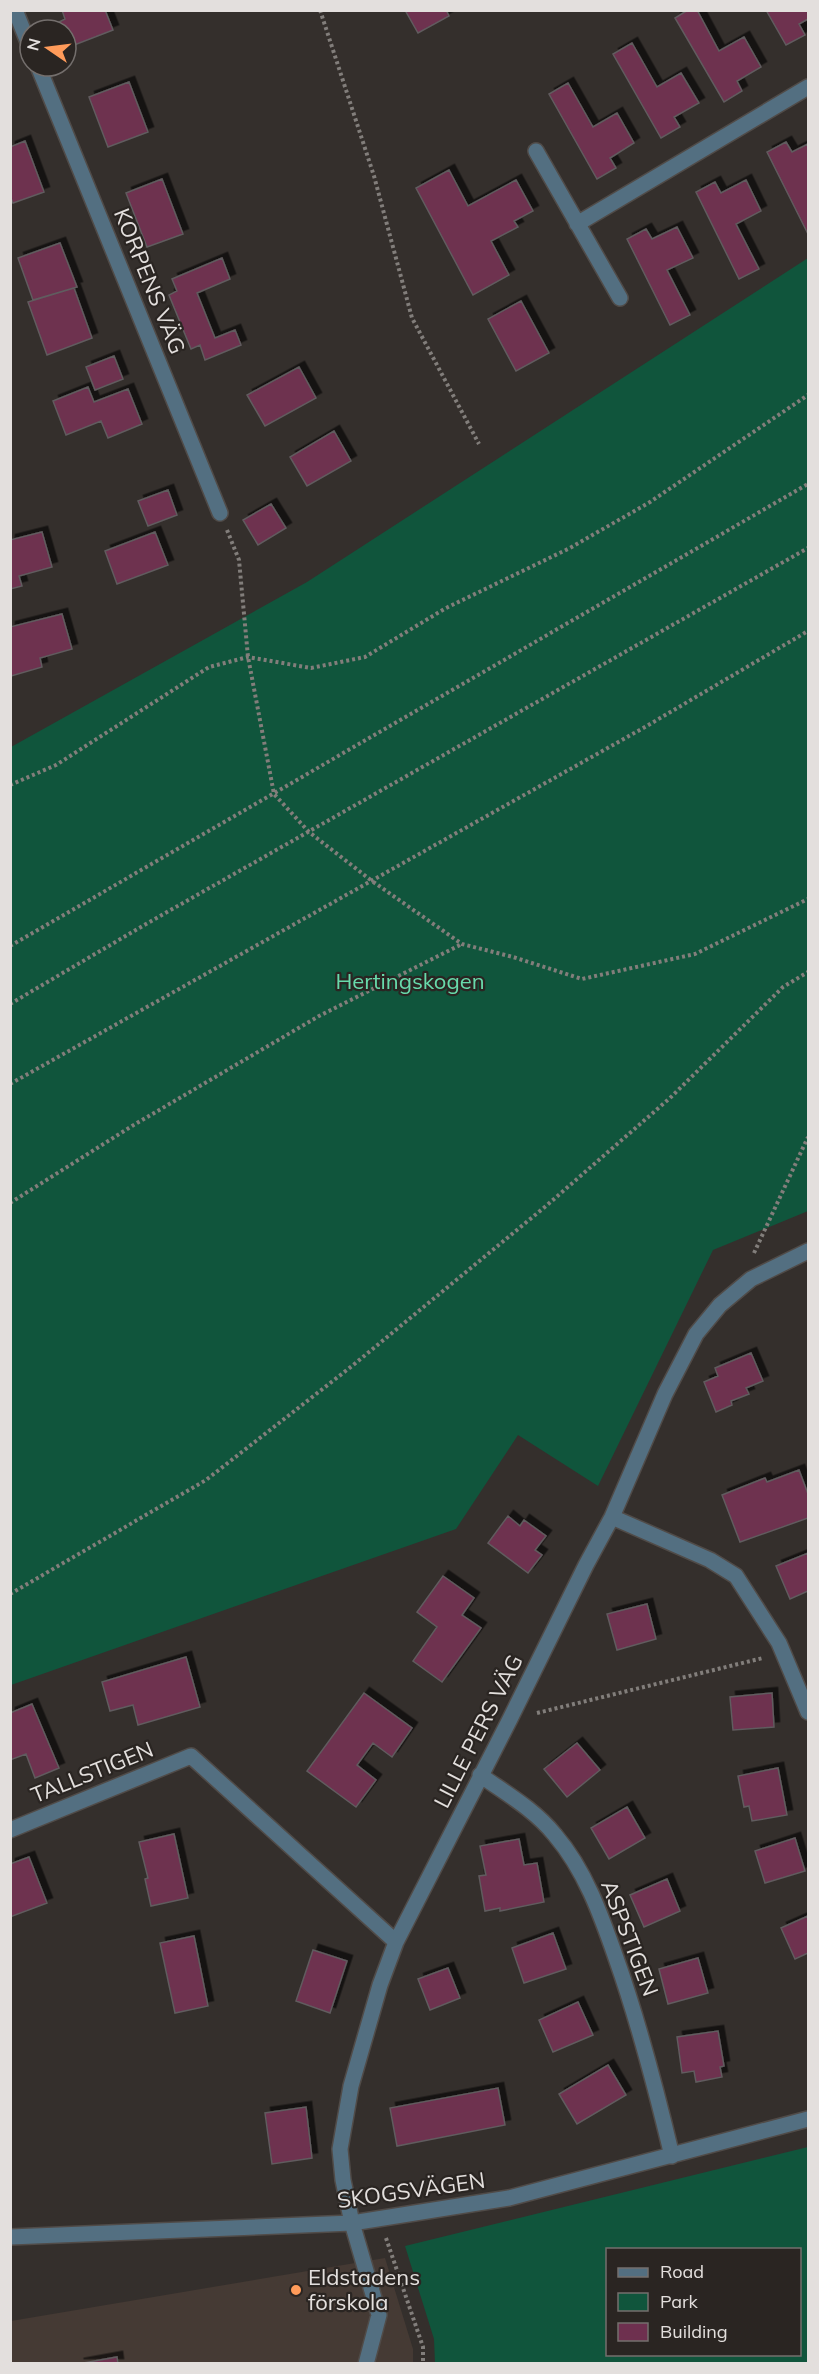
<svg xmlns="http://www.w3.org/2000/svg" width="819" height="2374" font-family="Mulish,sans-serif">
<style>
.built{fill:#453a34}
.green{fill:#10553c;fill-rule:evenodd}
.building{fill:#6e304f;stroke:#615b5e;stroke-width:1.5;filter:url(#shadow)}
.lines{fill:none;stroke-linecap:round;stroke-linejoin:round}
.minor-casing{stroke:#504b48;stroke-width:18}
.path{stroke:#827e7b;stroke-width:4;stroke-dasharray:3 3;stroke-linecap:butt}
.minor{stroke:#536f81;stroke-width:15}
.poi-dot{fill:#ff9b5a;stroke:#2a2522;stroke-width:2}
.labels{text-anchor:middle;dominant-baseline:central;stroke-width:4.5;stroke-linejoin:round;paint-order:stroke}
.street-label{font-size:22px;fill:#e3dfdd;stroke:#2a2522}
.park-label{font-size:22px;fill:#68daab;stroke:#2a2522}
.poi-label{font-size:22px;fill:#e3dfdd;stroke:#2a2522;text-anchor:start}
</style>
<defs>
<filter id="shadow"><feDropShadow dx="5.5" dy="-5.5" stdDeviation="0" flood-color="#0009"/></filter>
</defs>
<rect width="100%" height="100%" fill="#342f2c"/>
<!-- built -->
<path class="built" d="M 385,2258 L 413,2349 L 413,2364 L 11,2364 L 11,2321 Z"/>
<!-- green -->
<path class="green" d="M 808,258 L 808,1211 L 713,1250 L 598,1486 L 518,1435 L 456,1529 L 11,1685 L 11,747 L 307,582 Z
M 808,2147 L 808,2363 L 435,2363 L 434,2339 L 405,2246 ZM 608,2250 L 800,2250 L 800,2354 L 608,2354 Z"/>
<!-- building -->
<path class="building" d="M 62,10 L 105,10 L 113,30 L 69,47 L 66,39 L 66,30 L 63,30 L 59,22 L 65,19 Z
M 405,10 L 446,10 L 449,16 L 418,33 Z
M 688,10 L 697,10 L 719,51 L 744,37 L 761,67 L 737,81 L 742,91 L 724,102 L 675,18 Z
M 766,10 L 808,10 L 808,19 L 799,24 L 805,35 L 786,45 Z
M 632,43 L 657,87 L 681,73 L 699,103 L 674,117 L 680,127 L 661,138 L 613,54 Z
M 129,82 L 148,132 L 108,147 L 89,97 Z
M 568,83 L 593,127 L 617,113 L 634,143 L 610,158 L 616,168 L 597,179 L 549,94 Z
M 25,141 L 44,192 L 13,203 L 10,196 L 10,147 Z
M 786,142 L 792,152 L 808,144 L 808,234 L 767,152 Z
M 449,170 L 468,206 L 516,180 L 533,211 L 514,221 L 518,227 L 491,241 L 509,275 L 473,295 L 416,188 Z
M 162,179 L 183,234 L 147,247 L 126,193 Z
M 746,180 L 761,211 L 736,224 L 759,269 L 739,279 L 696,192 L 715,182 L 721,193 Z
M 677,227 L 693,258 L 667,270 L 690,315 L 670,325 L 627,239 L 646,229 L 652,239 Z
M 60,243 L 77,287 L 33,300 L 18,258 Z
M 222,258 L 230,279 L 197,293 L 215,338 L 235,330 L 241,345 L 205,360 L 200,345 L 191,349 L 169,295 L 177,291 L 172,279 Z
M 74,288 L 92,338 L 47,355 L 28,302 Z
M 521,301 L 549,353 L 516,371 L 488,319 Z
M 114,356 L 123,379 L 95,390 L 86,367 Z
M 299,367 L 316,398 L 265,426 L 247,395 Z
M 88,387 L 94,402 L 128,389 L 142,424 L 108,438 L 101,421 L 66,435 L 53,401 Z
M 334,431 L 351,461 L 307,486 L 290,457 Z
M 168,490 L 177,515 L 148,526 L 138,501 Z
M 271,504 L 286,528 L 258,545 L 243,520 Z
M 42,532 L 52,567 L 19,576 L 22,586 L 10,589 L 10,540 Z
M 155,532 L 168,565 L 117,584 L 105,551 Z
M 62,614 L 72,649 L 40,658 L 42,667 L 11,676 L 10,627 Z
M 751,1353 L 763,1381 L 746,1388 L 749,1394 L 731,1401 L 732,1405 L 716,1412 L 704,1382 L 718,1376 L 715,1368 Z
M 799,1470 L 808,1494 L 808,1518 L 740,1542 L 722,1495 L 765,1478 L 767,1482 Z
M 508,1516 L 520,1526 L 524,1520 L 546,1536 L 535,1550 L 542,1555 L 528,1573 L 488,1543 Z
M 808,1553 L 808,1591 L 790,1599 L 776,1566 Z
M 443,1576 L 474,1598 L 462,1615 L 481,1628 L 442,1682 L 413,1661 L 437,1627 L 417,1612 Z
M 647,1604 L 656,1639 L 617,1650 L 607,1614 Z
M 186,1657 L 200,1707 L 138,1725 L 133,1705 L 110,1711 L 102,1682 Z
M 364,1693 L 412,1728 L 392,1757 L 373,1743 L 357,1765 L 376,1780 L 356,1807 L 307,1771 Z
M 772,1693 L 774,1727 L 733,1730 L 730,1697 Z
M 32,1704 L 59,1768 L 35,1778 L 26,1754 L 10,1760 L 10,1713 Z
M 577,1743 L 600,1770 L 567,1797 L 544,1769 Z
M 778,1768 L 787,1815 L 752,1821 L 749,1806 L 744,1807 L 738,1776 Z
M 627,1807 L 645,1838 L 609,1859 L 591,1828 Z
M 174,1834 L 188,1898 L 151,1906 L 145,1879 L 148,1878 L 139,1842 Z
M 795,1838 L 805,1871 L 765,1883 L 755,1851 Z
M 519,1839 L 524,1865 L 537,1863 L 544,1902 L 500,1911 L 500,1908 L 485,1911 L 479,1876 L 486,1875 L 480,1846 Z
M 29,1857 L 47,1903 L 10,1917 L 10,1864 Z
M 667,1879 L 680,1911 L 644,1927 L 630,1895 Z
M 808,1916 L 808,1953 L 795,1959 L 781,1928 Z
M 553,1933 L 566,1969 L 524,1983 L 512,1948 Z
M 194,1936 L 208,2006 L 175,2013 L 160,1943 Z
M 313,1950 L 347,1961 L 330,2013 L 296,2001 Z
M 698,1958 L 708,1993 L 668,2004 L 659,1969 Z
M 448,1968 L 460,1998 L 430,2010 L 418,1979 Z
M 578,2002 L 593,2035 L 553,2052 L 539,2020 Z
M 718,2031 L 724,2066 L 720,2067 L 722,2077 L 696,2082 L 694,2071 L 682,2073 L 677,2037 Z
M 608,2065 L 626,2095 L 577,2124 L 559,2094 Z
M 498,2088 L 505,2125 L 397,2146 L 390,2108 Z
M 306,2107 L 312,2158 L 272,2164 L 265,2113 Z
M 117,2357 L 118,2364 L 78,2364 Z"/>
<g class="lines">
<!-- minor casing -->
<g class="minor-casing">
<path id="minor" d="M 15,10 L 30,47
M 38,66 L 220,513
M 536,151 L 620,298
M 577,224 L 808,87
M 612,1517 L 710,1560 L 736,1576 L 779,1643 L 808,1712
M 480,1775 C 507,1794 535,1810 555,1835 C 585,1870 601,1915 616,1958 C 639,2023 656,2089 672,2156
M 10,1830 L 191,1756 L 396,1942
M 10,2237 L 352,2223 L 509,2198 L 808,2119
M 366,2364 L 379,2315 L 352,2223 L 343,2180 L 340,2149 L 351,2086 L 380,1985 L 396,1942 L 510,1719 L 586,1565 L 612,1517 L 665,1394 L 696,1334 L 720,1305 L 751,1279 L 808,1251"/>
</g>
<!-- path -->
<path class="path" d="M 320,10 L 374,176 L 412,318 L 479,444
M 227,530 L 239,560 L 248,657 L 274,794 L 309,832 L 372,881 L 462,944 L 513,957 L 582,979 L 695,954 L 808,899
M 10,785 L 56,765 L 209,667 L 248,657 L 311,668 L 365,657 L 446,608 L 570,548 L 650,502 L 808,395
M 10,946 L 808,484
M 10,1004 L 146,924 L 808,548
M 10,1084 L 645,727 L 808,631
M 10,1203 L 132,1126 L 319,1016 L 462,944
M 754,1253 L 808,1137
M 10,1594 L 206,1480 L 352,1366 L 546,1206 L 670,1098 L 783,987 L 808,972
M 537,1713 L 763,1658
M 386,2238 L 423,2347 L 423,2364"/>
<!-- minor -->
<use href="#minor" class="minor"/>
</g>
<!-- markers -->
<circle class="poi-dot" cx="296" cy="2290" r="6"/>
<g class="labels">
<!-- street labels -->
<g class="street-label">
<text transform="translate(150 281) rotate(68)">KORPENS VÄG</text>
<text transform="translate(478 1731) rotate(-63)">LILLE PERS VÄG</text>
<text transform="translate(92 1772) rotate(-22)">TALLSTIGEN</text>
<text transform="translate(630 1938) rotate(69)">ASPSTIGEN</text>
<text transform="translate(411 2190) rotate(-8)">SKOGSVÄGEN</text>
</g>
<!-- park labels -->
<g class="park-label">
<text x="410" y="981">Hertingskogen</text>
</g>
<!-- poi labels -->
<g class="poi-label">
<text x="308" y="2277">Eldstadens<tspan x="308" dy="25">förskola</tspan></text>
</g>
</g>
<!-- border -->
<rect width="819" height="2374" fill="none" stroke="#e3dfdd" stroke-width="24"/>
<!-- legend -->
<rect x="606" y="2248" width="195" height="108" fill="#2a2522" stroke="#746f6d" stroke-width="1.5"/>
<rect x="618" y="2268" width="30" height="9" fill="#536f81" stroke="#746f6d" stroke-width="1.5"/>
<text x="660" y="2278" font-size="18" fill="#e3dfdd">Road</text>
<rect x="618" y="2293" width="30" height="18" fill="#10553c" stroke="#746f6d" stroke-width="1.5"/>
<text x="660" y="2308" font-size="18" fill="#e3dfdd">Park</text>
<rect x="618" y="2323" width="30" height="18" fill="#6e304f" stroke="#746f6d" stroke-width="1.5"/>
<text x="660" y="2338" font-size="18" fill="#e3dfdd">Building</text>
<!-- north arrow -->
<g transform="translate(48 48) rotate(284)"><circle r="28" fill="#2a2522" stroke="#746f6d" stroke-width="1.5"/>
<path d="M0-4.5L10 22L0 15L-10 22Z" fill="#ff9b5a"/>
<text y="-9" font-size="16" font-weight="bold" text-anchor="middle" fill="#e3dfdd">N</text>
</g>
</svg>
